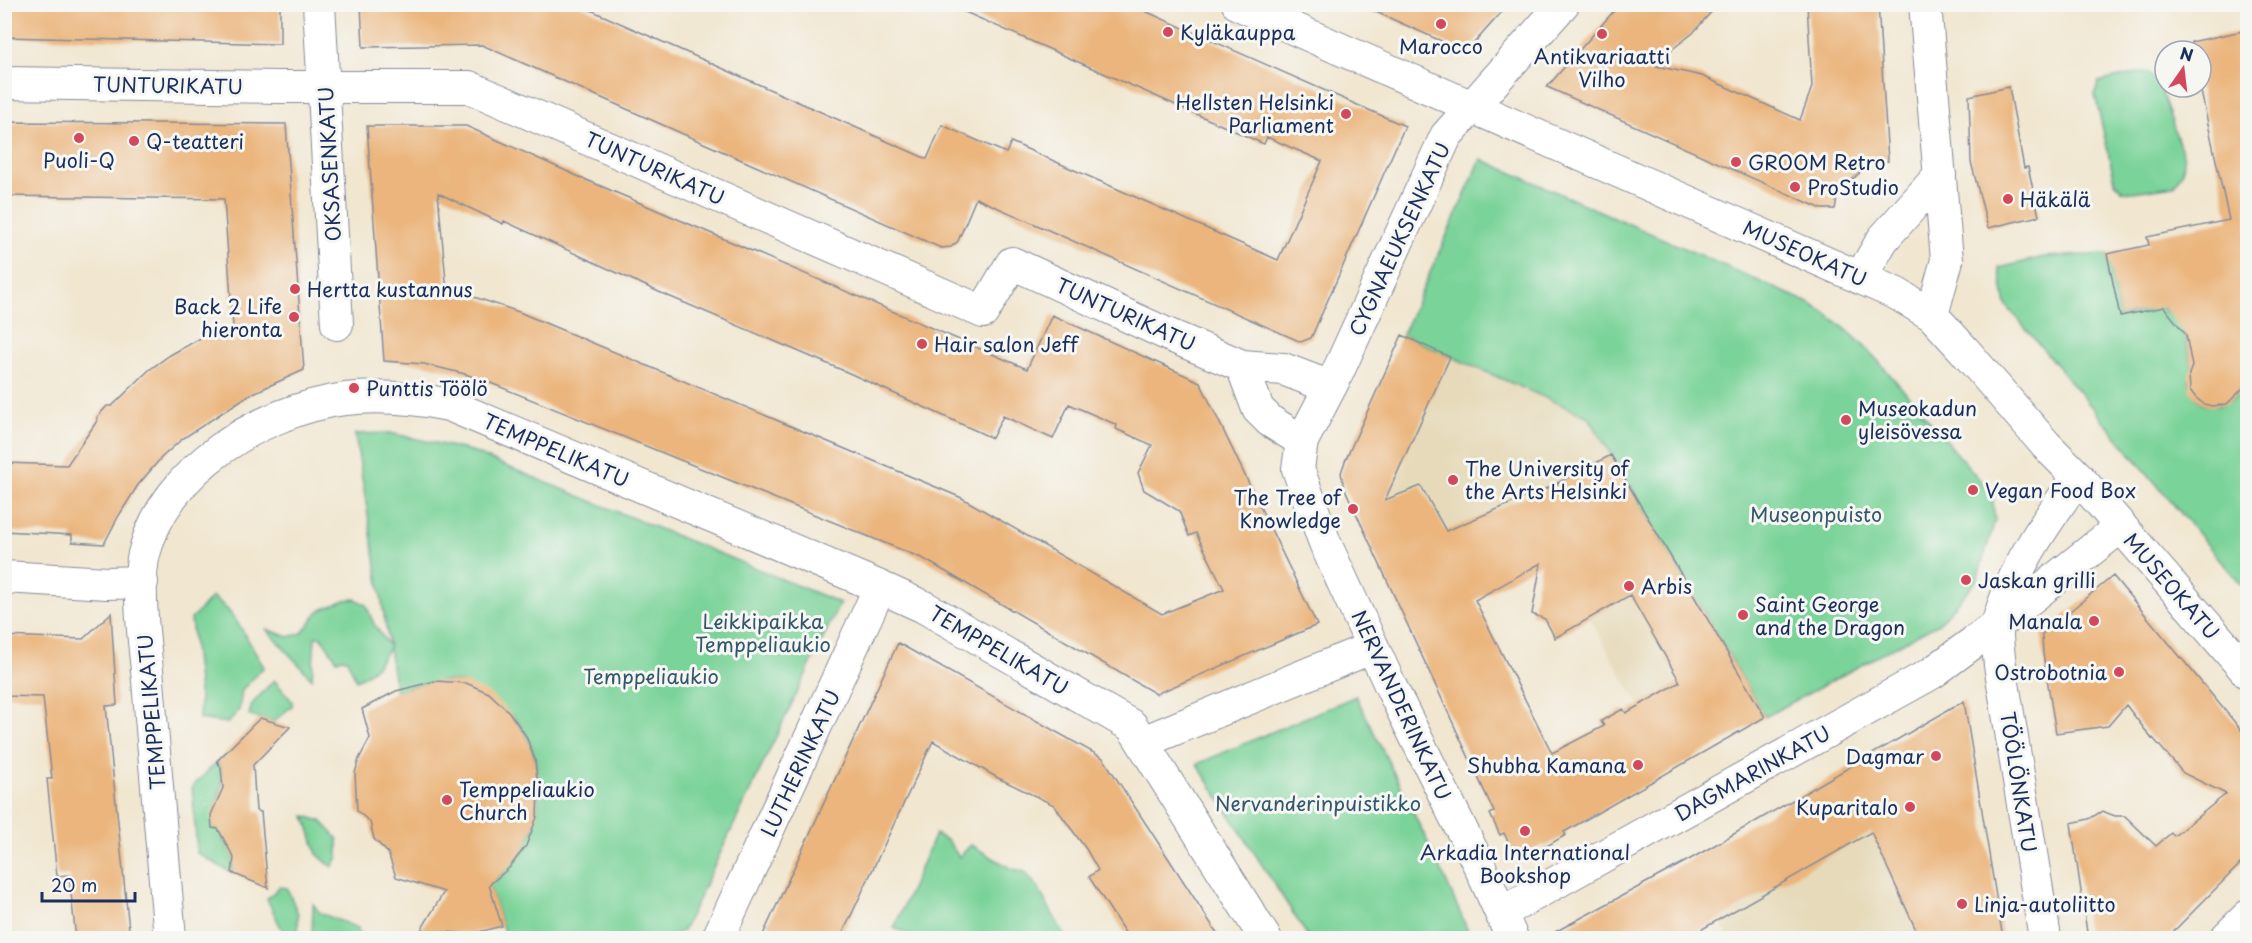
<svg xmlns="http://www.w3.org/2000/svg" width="2252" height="943" font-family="'Playpen Sans',sans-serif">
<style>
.built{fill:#e6daba}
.green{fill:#7ad399;stroke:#4a817c;stroke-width:1.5}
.building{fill:#ebb57d;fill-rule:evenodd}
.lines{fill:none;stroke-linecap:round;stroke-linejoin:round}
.street-casing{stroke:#868b98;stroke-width:34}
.street{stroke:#fff;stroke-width:32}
.poi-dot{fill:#d1495b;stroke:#f6f6f2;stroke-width:2}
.labels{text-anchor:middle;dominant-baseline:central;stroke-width:6;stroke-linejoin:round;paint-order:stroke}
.poi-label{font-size:20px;fill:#1b2f5e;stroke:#f6f6f2;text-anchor:start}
.street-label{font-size:20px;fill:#1b2f5e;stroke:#f6f6f2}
.park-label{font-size:20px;fill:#33586d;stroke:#f6f6f2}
</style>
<rect width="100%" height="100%" fill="#f6f6f2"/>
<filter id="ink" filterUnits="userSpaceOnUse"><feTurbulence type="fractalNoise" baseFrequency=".0167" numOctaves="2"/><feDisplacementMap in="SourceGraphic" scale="12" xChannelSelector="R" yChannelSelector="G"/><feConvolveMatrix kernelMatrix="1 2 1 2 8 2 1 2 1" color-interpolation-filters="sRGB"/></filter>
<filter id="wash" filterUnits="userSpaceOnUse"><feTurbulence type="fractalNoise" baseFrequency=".008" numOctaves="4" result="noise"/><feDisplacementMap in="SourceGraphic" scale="24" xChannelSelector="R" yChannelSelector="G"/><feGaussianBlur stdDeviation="1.35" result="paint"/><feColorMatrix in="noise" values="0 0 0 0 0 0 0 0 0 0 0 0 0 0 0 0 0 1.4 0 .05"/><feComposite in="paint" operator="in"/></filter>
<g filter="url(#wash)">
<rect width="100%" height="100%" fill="#f1e7d1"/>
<!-- built -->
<path class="built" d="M 1402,335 L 1589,417 L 1765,717 L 1676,769 L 1553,555 L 1412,635 L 1344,487 L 1341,473 L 1345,461 Z
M 1964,701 L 2003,938 L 1727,938 L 1694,857 Z"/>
<!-- green -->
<path class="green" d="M 2142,72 L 2148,73 L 2159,84 L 2184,158 L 2183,171 L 2174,186 L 2133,192 L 2123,191 L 2115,182 L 2095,95 L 2098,82 Z
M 1481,159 L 1809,303 C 1852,327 1883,366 1915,404 C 1940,434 1966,464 1992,494 L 1995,520 L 1977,580 L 1939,623 L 1765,717 L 1589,417 L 1402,335 Z
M 2107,254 L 2120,316 L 2164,307 L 2166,313 L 2180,310 L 2192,366 L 2189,383 L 2196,398 L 2204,404 L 2218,406 L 2232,400 L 2240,390 L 2247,389 L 2247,592 L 2006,305 L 1999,268 L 2044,257 Z
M 390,433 L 467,450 L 840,603 L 683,931 L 663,938 L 506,938 L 489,885 C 503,874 518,861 526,845 C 546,805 543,745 509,713 C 505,709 499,706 494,702 C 485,696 474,685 463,683 C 440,678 419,685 396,691 L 389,648 C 380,662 372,673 356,680 L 347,659 L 342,658 L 337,660 L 321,637 L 315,637 L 312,679 L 266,629 L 289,637 L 302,633 L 319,611 L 345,600 L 356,599 L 366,605 L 374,624 L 389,646 L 355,434 Z
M 212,597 C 236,611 249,644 264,667 L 242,690 L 239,710 L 228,723 L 199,719 L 200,700 L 191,619 Z
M 274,680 L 292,701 L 292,706 L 273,722 L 249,715 L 252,704 Z
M 1356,696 L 1440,867 L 1471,938 L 1309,938 L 1197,764 Z
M 217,762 C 232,785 210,804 212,827 L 220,830 L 220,833 L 234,858 L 232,873 L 197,853 L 192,787 Z
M 305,816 L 321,821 L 338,839 L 338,857 L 332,867 L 317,854 Z
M 935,834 L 948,841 L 959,857 L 971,845 L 1010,868 L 1025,872 L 1036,885 L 1066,938 L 917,938 L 894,928 Z
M 279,887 L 287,888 L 298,914 L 298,938 L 286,938 L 267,899 Z
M 313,904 L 320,913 L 358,928 L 360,938 L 312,938 Z"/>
<g id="blocks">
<!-- building -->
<path class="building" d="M 4,4 L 280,4 L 280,44 L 4,37 Z
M 361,4 L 577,4 L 927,159 L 942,125 L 1006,153 L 1011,142 L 1278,260 L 1322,161 L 1267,137 L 1264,144 L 947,4 L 1129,4 L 1405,126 L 1311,338 L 1301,342 L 976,198 L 958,241 L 951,247 L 941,248 L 482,45 L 363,47 Z
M 1358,4 L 1509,4 L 1466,52 Z
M 1620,4 L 1718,4 L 1693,33 L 1652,65 L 1702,76 L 1800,120 L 1812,87 L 1807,4 L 1878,4 L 1888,161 L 1878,164 L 1869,164 L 1838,193 L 1835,209 L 1822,209 L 1547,87 Z
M 2247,30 L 2247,384 L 2227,404 L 2212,406 L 2204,404 L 2196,398 L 2190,390 L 2189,374 L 2192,366 L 2186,335 L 2164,307 L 2120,316 L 2107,254 L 2149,245 L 2147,237 L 2229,220 L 2200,87 L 2201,51 L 2192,51 L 2191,42 Z
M 2009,87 L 2024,168 L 2028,167 L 2039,216 L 1988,228 L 1971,162 L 1969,96 Z
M 4,122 L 286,124 L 304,370 L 249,395 L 182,439 L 161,458 L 138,485 L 118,517 L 104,544 L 72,542 L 72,535 L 4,531 L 4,463 L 67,465 L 97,421 L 97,417 L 107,406 L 112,406 L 149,370 L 170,355 L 210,333 L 233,327 L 224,199 L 4,196 Z
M 367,126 L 466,126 L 575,175 L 1027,369 L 1052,315 L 1200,382 L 1317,625 L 1156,694 L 924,559 L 493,384 L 465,374 L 424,364 L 384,361 ZM 438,193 L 503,224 L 504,221 L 659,292 L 849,373 L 992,438 L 1003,416 L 1053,439 L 1069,404 L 1117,425 L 1116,429 L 1152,445 L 1138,473 L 1144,490 L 1179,511 L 1189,536 L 1196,533 L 1224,589 L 1162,614 L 962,498 L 519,312 L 474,297 L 447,292 Z
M 1402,335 L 1450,357 L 1385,500 L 1421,486 L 1446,531 L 1552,486 L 1611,455 L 1765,717 L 1564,832 L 1566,835 L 1545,847 L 1544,845 L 1523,855 L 1513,852 L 1504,833 L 1500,835 L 1490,814 L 1494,812 L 1344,487 L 1341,473 L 1345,461 ZM 1541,563 L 1532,614 L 1545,619 L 1555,638 L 1630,595 L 1680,682 L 1626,713 L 1623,709 L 1601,721 L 1604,726 L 1552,753 L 1475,600 Z
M 2113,576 L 2247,737 L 2247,857 L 2166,939 L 2088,939 L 2071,823 L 2089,819 L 2102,811 L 2115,816 L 2125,816 L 2156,846 L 2171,833 L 2174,836 L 2226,794 L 2183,773 L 2153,738 L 2152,739 L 2126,705 L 2108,726 L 2056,733 L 2043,654 L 2042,634 Z
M 111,613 L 117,705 L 106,706 L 130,939 L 76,939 L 69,875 L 57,876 L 47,779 L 52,779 L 43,697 L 4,696 L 4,636 L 83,639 Z
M 898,643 L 1103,758 L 1221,939 L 1129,939 L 1089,877 L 1098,870 L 1086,849 L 1054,805 L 998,778 L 933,741 L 840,939 L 761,939 Z
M 435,681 L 466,683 L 489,693 L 509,712 L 526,736 L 535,760 L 538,790 L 537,817 L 526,846 L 509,868 L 489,885 L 502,926 L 471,934 L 421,930 L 444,892 L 396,877 L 388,853 L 374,839 L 370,822 L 357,811 L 355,773 L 359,759 L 370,738 L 362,709 L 396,691 Z
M 1964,701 L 2003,939 L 1934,939 L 1934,935 L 1917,932 L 1871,832 L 1685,939 L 1542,939 L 1694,857 Z
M 260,718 L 290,727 L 253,765 L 256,811 L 261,812 L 268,888 L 232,873 L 234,858 L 218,829 L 212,828 L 211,815 L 223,788 L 221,768 L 217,761 Z"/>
</g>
</g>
<g filter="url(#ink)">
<use href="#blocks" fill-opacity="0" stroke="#868b98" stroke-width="1.5"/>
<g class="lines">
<!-- street casing -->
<g class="street-casing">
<path id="street" d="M 319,4 L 337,324
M 1238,4 L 1897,294 L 1932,315 L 1964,350 L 2046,445 L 2078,477 L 2248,673
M 1925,4 L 1947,260 L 1932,315
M 4,83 L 278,87 L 469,87 L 983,312 L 1012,263 L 1169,335 L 1242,366 L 1283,369 L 1330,387
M 1860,278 L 1883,239 L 1940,175
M 1242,366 L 1258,409 L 1270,421 L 1302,441
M 4,577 L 107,583 L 142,582
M 1143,742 L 1373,647
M 1501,913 L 1932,673 L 1997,625 L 2120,527
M 170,938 C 163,853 155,767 148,681 C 145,646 136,586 144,554 C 165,468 263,410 345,399 C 381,395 414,398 449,405 L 880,587 L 924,607 L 1132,726 L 1265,938
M 718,938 L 880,587
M 1512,938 L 1481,869 L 1392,689 L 1325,543 L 1298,469 L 1302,441 L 1335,378 L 1446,136 L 1563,4
M 2045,938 L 2000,665 C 1999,653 1995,635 1998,623 C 2012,569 2046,522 2078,477
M 2226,938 L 2248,916"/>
</g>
<!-- street -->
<use href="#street" class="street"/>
</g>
</g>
<!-- markers -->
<g class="poi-dot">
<circle cx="1441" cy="24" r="6"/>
<circle cx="1168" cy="32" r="6"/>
<circle cx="1602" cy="34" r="6"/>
<circle cx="1346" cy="114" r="6"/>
<circle cx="79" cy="138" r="6"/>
<circle cx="134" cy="141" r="6"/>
<circle cx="1736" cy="162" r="6"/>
<circle cx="1795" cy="187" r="6"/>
<circle cx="2008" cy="199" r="6"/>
<circle cx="295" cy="289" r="6"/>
<circle cx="294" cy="317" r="6"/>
<circle cx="922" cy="344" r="6"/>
<circle cx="354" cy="388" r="6"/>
<circle cx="1846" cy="420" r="6"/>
<circle cx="1453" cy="480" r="6"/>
<circle cx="1973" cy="490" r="6"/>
<circle cx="1353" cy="509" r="6"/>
<circle cx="1966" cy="580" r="6"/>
<circle cx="1629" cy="586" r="6"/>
<circle cx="1743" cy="615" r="6"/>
<circle cx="2094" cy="621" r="6"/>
<circle cx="2119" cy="672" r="6"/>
<circle cx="1936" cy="756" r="6"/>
<circle cx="1638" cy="765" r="6"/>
<circle cx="447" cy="800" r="6"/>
<circle cx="1910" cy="807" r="6"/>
<circle cx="1525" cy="831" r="6"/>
<circle cx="1962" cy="904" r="6"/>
</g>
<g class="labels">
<!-- poi labels -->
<g class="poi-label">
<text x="1180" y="32">Kyläkauppa</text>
<text x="1441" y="46" text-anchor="middle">Marocco</text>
<text x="1602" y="56" text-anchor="middle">Antikvariaatti<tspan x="1602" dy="23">Vilho</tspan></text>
<text x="1334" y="102" text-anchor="end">Hellsten Helsinki<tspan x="1334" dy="23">Parliament</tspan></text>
<text x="146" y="141">Q-teatteri</text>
<text x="79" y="160" text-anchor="middle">Puoli-Q</text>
<text x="1748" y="162">GROOM Retro</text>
<text x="1807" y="187">ProStudio</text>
<text x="2020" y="199">Häkälä</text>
<text x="307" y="289">Hertta kustannus</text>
<text x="282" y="306" text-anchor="end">Back 2 Life<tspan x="282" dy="23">hieronta</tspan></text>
<text x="934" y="344">Hair salon Jeff</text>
<text x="366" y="388">Punttis Töölö</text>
<text x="1858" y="408">Museokadun<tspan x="1858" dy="23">yleisövessa</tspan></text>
<text x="1465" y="468">The University of<tspan x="1465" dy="23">the Arts Helsinki</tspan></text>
<text x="1985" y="490">Vegan Food Box</text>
<text x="1341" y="497" text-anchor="end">The Tree of<tspan x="1341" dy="23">Knowledge</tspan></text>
<text x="1978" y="580">Jaskan grilli</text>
<text x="1641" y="586">Arbis</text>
<text x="1755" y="604">Saint George<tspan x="1755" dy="23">and the Dragon</tspan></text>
<text x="2082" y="621" text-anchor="end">Manala</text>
<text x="2107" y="672" text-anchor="end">Ostrobotnia</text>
<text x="1924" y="756" text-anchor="end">Dagmar</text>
<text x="1626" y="765" text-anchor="end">Shubha Kamana</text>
<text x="459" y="789">Temppeliaukio<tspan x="459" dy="23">Church</tspan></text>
<text x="1898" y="807" text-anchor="end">Kuparitalo</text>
<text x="1525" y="852" text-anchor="middle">Arkadia International<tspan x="1525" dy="23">Bookshop</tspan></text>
<text x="1974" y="904">Linja-autoliitto</text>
</g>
<!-- street labels -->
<g class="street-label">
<text transform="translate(168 85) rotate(1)">TUNTURIKATU</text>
<text transform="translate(329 164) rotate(-93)">OKSASENKATU</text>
<text transform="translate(655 168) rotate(24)">TUNTURIKATU</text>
<text transform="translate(1399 239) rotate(-65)">CYGNAEUKSENKATU</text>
<text transform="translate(1805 253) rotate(24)">MUSEOKATU</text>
<text transform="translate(1126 314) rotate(24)">TUNTURIKATU</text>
<text transform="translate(556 450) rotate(23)">TEMPPELIKATU</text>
<text transform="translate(2172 586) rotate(49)">MUSEOKATU</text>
<text transform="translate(999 650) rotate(30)">TEMPPELIKATU</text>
<text transform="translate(1402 705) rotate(65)">NERVANDERINKATU</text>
<text transform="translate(151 712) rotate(-95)">TEMPPELIKATU</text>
<text transform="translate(800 763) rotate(-65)">LUTHERINKATU</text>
<text transform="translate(1752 773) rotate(-29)">DAGMARINKATU</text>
<text transform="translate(2019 782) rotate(81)">TÖÖLÖNKATU</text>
</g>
<!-- park labels -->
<g class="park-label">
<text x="1816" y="514">Museonpuisto</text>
<text x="763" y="621">Leikkipaikka<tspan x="763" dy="23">Temppeliaukio</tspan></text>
<text x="651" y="676">Temppeliaukio</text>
<text x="1318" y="803">Nervanderinpuistikko</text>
</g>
</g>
<!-- margin -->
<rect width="2252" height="943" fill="none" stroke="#f6f6f2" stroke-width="24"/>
<!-- north arrow -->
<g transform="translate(2183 69) rotate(14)"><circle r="28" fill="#f6f6f2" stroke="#9ea6b7" stroke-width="1.5"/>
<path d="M0-4.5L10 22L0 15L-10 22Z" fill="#d1495b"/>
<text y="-9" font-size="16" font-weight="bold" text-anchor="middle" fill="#1b2f5e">N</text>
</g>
<!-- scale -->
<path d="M42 892v9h93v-9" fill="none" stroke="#1b2f5e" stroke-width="3"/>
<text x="51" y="892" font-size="18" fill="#1b2f5e" stroke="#f6f6f2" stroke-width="4.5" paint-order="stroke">20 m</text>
</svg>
